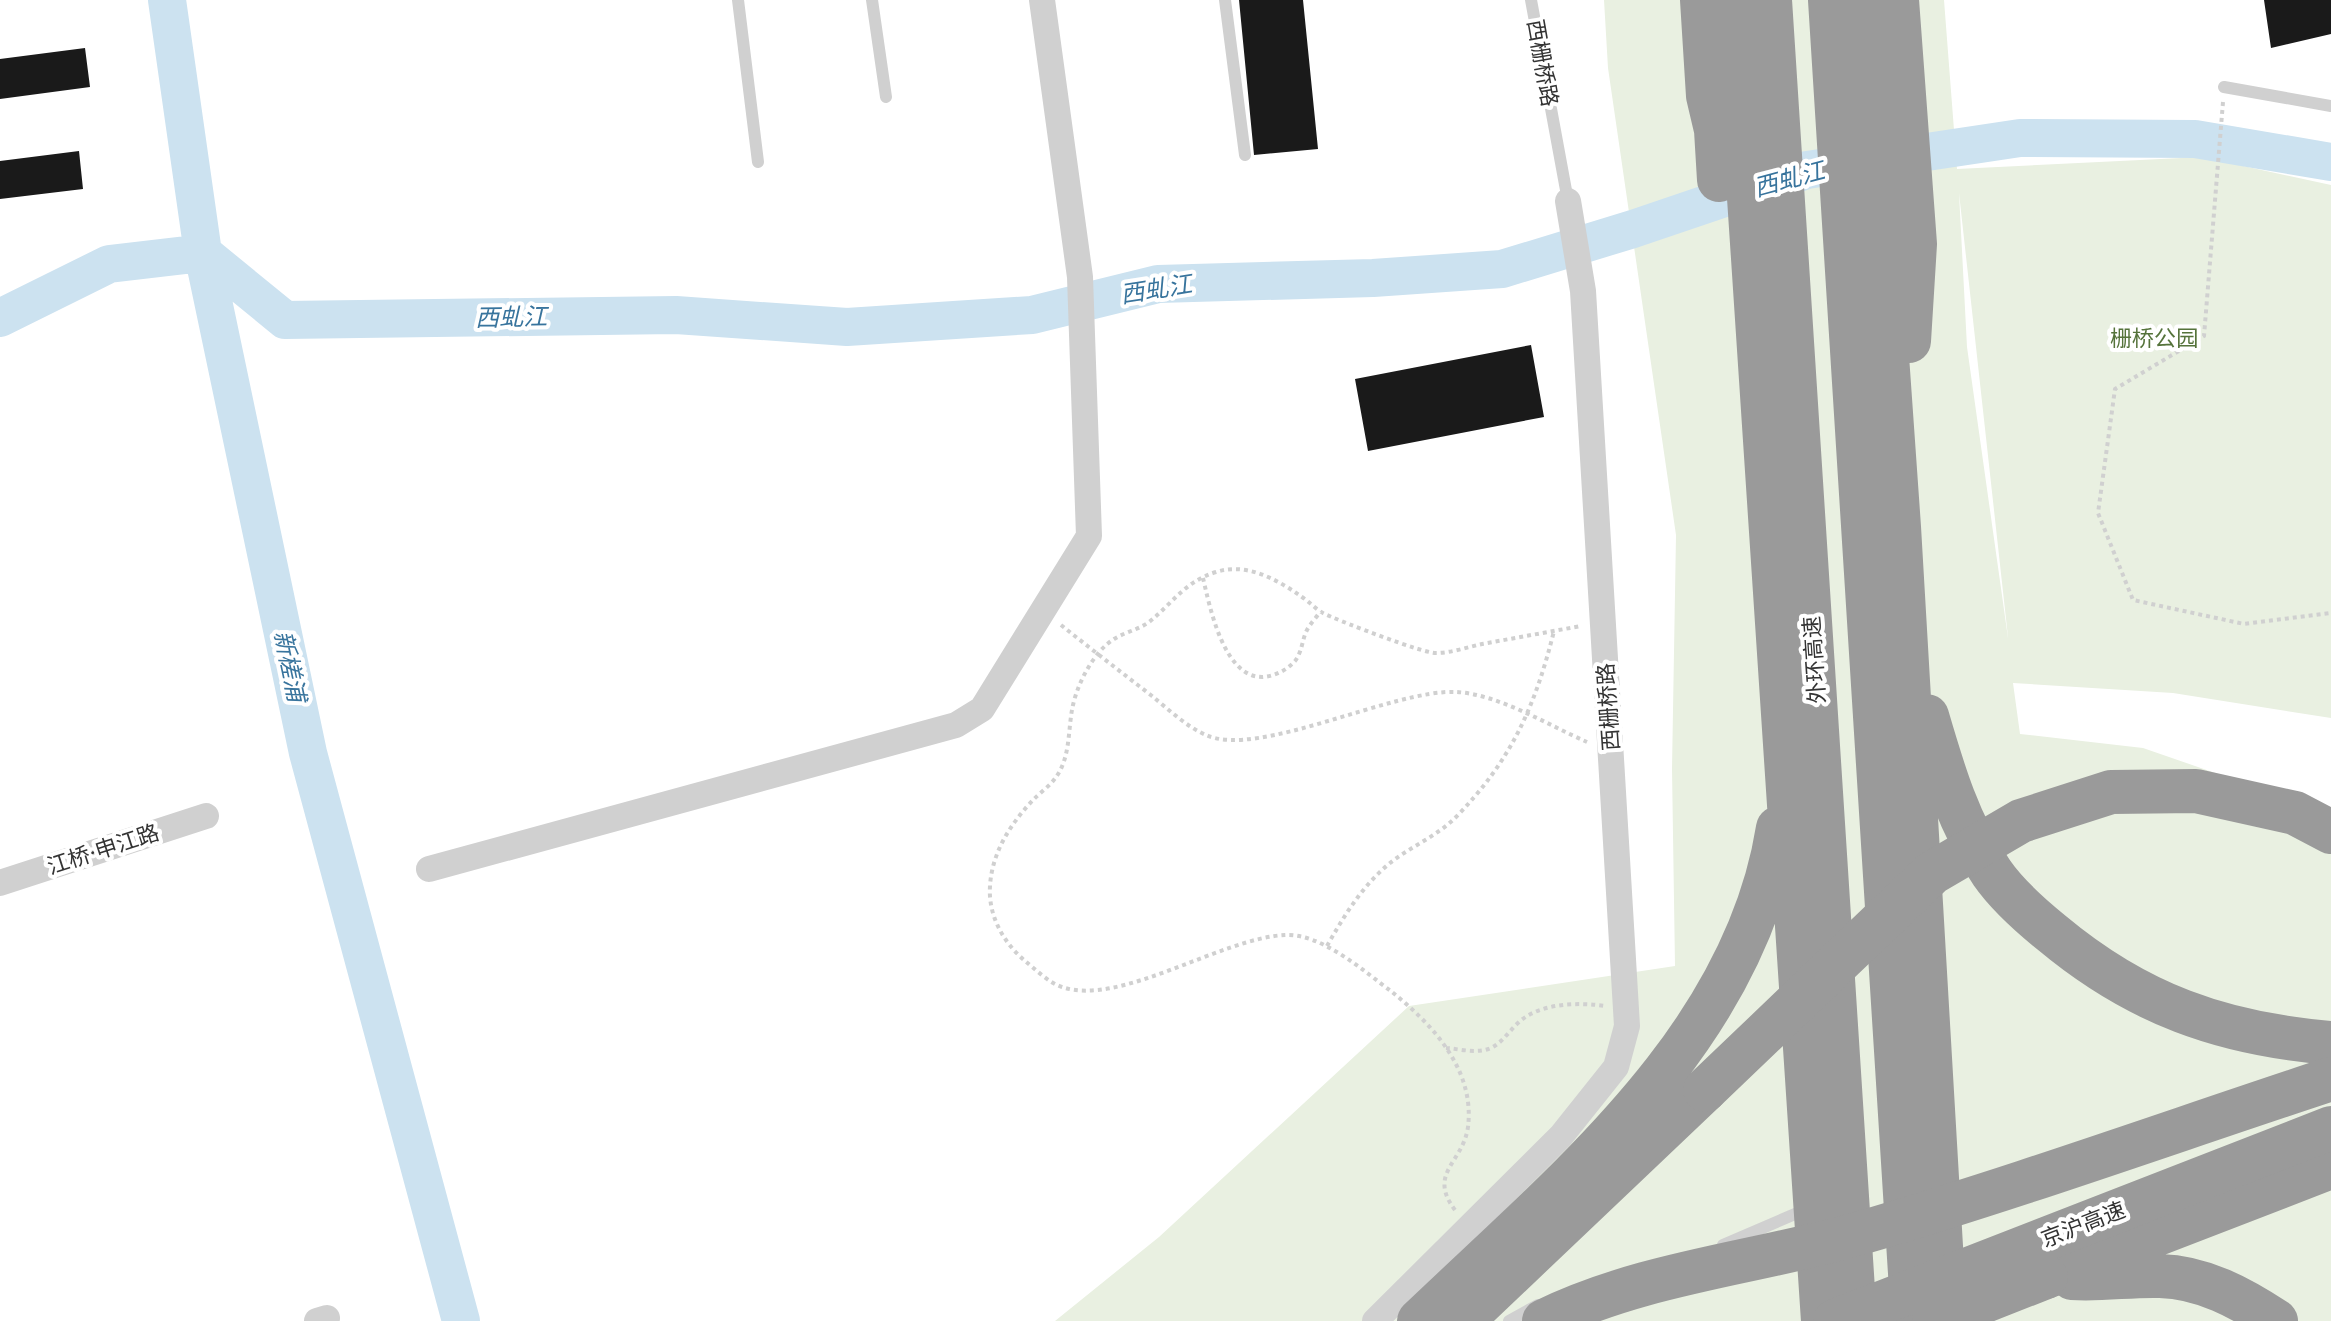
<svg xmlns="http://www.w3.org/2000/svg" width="2331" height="1321" font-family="Inter,'Noto Sans SC',sans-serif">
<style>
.green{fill:#e9f0e1;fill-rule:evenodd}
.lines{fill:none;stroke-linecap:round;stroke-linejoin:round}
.river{stroke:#cce2f0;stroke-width:38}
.building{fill:#1a1a1a}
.path{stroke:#d0d0d0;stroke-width:4;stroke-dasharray:4 4;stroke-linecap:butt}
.service{stroke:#d0d0d0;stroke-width:12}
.minor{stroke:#d0d0d0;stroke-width:26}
.motorway{stroke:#9a9a9a;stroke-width:44}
.motorway-bridge{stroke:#9a9a9a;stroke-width:44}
.labels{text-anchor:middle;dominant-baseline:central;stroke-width:8;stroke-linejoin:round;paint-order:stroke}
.street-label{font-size:22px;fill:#333;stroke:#fff}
.park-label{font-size:22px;fill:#55733b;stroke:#fff}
.water-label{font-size:24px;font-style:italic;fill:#38749d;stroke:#fff}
</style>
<rect width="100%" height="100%" fill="#fff"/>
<!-- green -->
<path class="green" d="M 1604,0 L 1944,0 L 1957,169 L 2202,157 L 2331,185 L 2331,718 L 2173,693 L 2013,683 L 2020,734 L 2143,748 L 2331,813 L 2331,1321 L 1055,1321 L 1159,1237 L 1409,1006 L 1675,966 L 1672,769 L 1676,535 L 1608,68 ZM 1959,193 L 2008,637 L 2008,638 L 1967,347 Z"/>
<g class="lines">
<!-- river -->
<path class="river" d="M 167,0 L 203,253 L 308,753 L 461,1321
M 0,318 L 109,264 L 203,253 L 285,320 L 676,315 L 847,327 L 1032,315 L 1158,284 L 1373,278 L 1502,269 L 1633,229 L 1807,170 L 2020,138 L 2195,139 L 2331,162"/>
</g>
<!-- building -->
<path class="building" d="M 1239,0 L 1303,0 L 1318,149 L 1254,155 Z
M 2264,0 L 2331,0 L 2331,34 L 2271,48 Z
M 85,48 L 90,87 L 0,99 L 0,59 Z
M 79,151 L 83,189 L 0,199 L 0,161 Z
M 1531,345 L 1544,417 L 1368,451 L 1355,379 Z"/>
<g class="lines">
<!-- path -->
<path class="path" d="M 2223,102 L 2204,336 L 2115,389 L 2098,513 L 2133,600 L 2244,624 L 2331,613
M 1203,578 C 1210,608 1224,678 1263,677 C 1275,676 1287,670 1295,661 C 1302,652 1302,641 1306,632 C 1309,625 1316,618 1320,612
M 1061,625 C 1091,649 1121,672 1152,696 C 1168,709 1187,727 1206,735 C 1258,759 1393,689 1456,692 C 1498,694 1548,725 1587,742
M 1327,946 C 1344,916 1362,886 1390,863 C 1410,847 1437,836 1455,818 C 1511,761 1535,707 1554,631
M 1446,1048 C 1460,1049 1477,1054 1491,1048 C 1503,1042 1509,1031 1519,1022 C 1540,1003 1578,1002 1605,1006
M 1455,1210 C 1427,1173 1463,1163 1468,1127 C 1475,1070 1433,1025 1392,992 C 1364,971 1321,933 1285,935 C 1221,938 1120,1007 1062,987 C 1049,983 1035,969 1024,960 C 1003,942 988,915 990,886 C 992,852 1011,823 1034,799 C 1041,792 1051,785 1056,777 C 1070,758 1068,732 1072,710 C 1076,686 1093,652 1114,639 C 1125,632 1138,630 1149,622 C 1173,603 1184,582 1216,572 C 1247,562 1278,580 1302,597 C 1311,603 1317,611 1327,615 C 1345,623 1422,653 1436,653 C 1451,653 1468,647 1482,644 C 1515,638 1548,632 1581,626"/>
<!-- service -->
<path class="service" d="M 738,0 L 758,162
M 872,0 L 886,97
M 1225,0 L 1245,155
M 1531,0 L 1568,201
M 2224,87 L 2331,106
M 1723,1245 L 1809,1208
M 1509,1321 L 1538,1305"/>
<!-- minor -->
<path class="minor" d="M 429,869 L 956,725 L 982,709 L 1089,536 L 1080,277 L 1042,0
M 0,883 L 206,816
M 317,1321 L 327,1318
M 1375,1321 L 1561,1136 L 1616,1067 L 1627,1026 L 1583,291 L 1568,201"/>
<!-- motorway -->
<path class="motorway" d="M 1702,0 L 1708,96 L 1716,130 L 1719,180
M 1736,0 L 1823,1321
M 1770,0 L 1855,1321
M 1830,0 L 1913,1321
M 1862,0 L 1899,527 L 1945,1315
M 1897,0 L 1915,244 L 1909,341
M 1927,716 C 1943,771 1959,825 1992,873 C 2008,896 2031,916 2052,933 C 2137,1004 2222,1034 2331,1043
M 2046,1277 L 2331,1167
M 2072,1278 C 2102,1280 2131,1275 2160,1276 C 2203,1277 2241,1298 2276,1321
M 1419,1321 C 1564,1182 1745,1038 1778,828
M 1462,1321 L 1705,1090"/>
<!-- motorway-bridge -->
<path class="motorway-bridge" d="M 1705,1090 L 1932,873 L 2021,821 L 2111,792 L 2196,791 L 2295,813 L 2331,832
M 1544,1321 C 1644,1272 1758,1263 1864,1232 C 2021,1186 2176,1130 2331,1079
M 1835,1321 L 2331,1128
M 1934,1321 L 2046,1277"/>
</g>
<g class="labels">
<!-- street labels -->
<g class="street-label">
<text transform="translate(1543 63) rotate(80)">西栅桥路</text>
<text transform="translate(1814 660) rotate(-94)">外环高速</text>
<text transform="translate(1608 707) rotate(-94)">西栅桥路</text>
<text transform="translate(103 849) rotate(-18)">江桥·申江路</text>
<text transform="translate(2083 1224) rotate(-21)">京沪高速</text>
</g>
<!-- park labels -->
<g class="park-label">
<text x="2154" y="338">栅桥公园</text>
</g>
<!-- water labels -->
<g class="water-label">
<text transform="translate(1789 179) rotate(-15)">西虬江</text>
<text transform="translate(1156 289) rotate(-9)">西虬江</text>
<text transform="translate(511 317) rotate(-1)">西虬江</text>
<text transform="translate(290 666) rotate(78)">新槎浦</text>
</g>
</g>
</svg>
